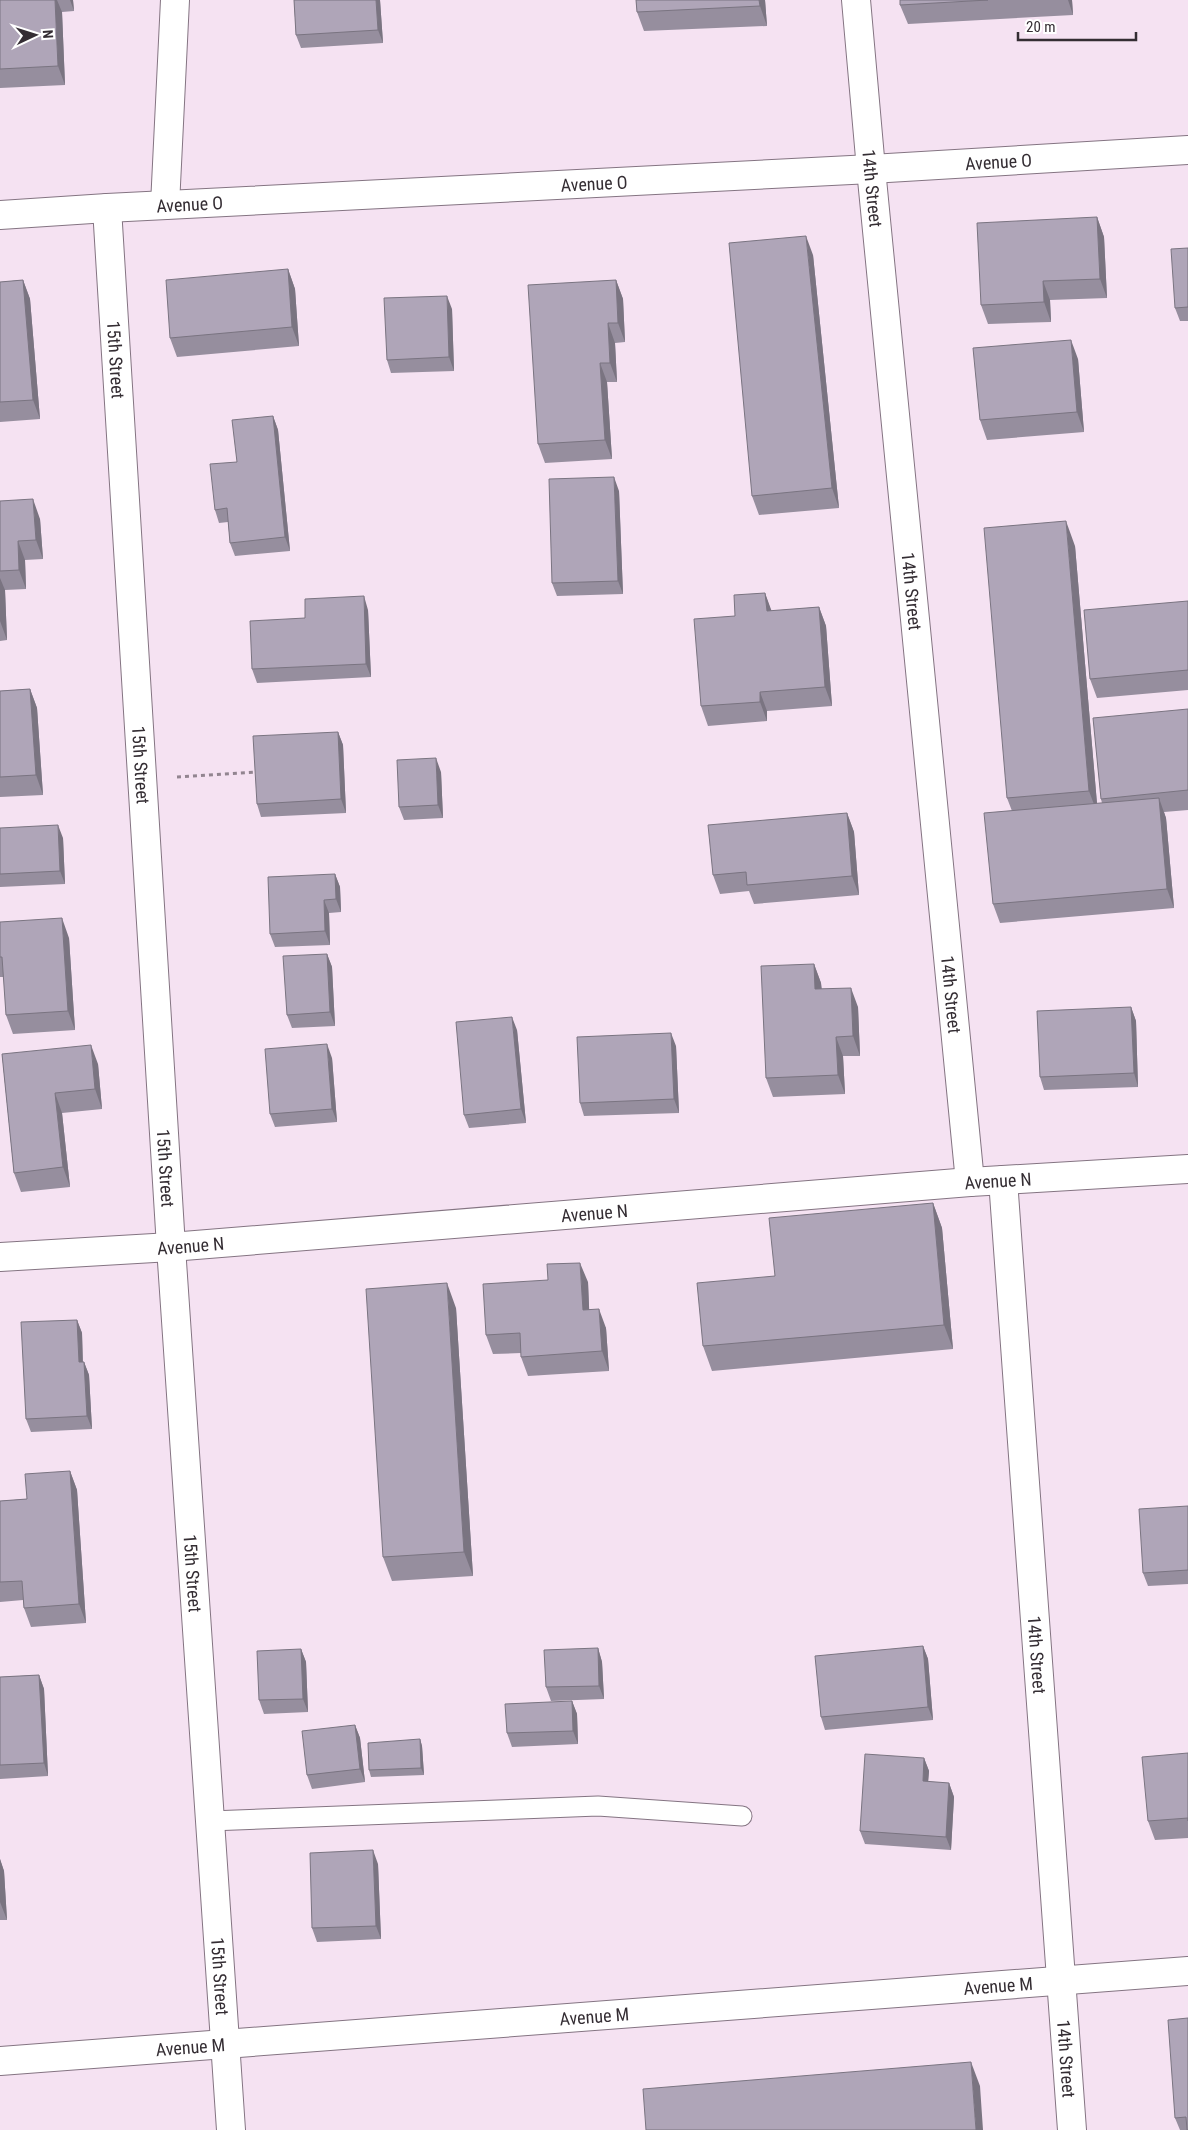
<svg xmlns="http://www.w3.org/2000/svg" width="1188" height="2130" font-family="'Roboto Condensed',sans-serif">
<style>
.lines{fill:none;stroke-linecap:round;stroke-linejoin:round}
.lane-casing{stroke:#847482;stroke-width:21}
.street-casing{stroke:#847482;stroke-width:30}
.secondary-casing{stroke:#847482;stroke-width:30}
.path{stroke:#928590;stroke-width:3;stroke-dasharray:4 4;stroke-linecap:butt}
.lane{stroke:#fff;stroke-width:19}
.street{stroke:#fff;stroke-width:28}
.secondary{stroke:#fff;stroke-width:28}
.wall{fill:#968e9e}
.shaded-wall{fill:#7a7481}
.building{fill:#afa5b8;stroke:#7a7481}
.labels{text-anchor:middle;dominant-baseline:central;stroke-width:4;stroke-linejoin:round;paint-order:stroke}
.street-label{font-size:18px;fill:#342d33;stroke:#fff}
</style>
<rect width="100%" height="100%" fill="#f5e2f2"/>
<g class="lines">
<!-- lane casing -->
<g class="lane-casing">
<path id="lane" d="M 210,1821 L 598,1806 L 742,1816"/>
</g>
<!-- street casing -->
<g class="street-casing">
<g id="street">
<path id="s1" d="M 856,0 L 871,169 L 970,1182"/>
<path d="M 165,205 L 175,0"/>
<path id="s2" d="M 107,208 L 171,1247 L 231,2130"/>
<path id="s3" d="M 1003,1180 L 1072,2130"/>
<path id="s4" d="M 0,1257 L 171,1247 L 970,1182 L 1188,1169"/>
<path id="s5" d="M 0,2061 L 1188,1971"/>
</g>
</g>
<!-- secondary casing -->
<g class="secondary-casing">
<g id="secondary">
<path id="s6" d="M 0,215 L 107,208 L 871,169 L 1188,150"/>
</g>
</g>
<!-- path -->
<path class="path" d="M 177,777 L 258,772"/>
<!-- lane -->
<use href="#lane" class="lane"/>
<!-- street -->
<use href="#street" class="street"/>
<!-- secondary -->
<use href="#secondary" class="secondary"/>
</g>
<!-- wall -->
<path class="wall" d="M 0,0 L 73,0 L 74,11 L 62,12 L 65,85 L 0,88 Z
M 294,0 L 380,0 L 383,43 L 301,48 L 296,35 Z
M 636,0 L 765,0 L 767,26 L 644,31 L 637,12 Z
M 900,0 L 1072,0 L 1073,15 L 908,24 L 900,5 Z
M 1097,217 L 1104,237 L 1107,298 L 1050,300 L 1051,322 L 988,324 L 981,305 Z
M 1188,248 L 1188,321 L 1180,321 L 1175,308 Z
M 813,255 L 839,508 L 759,515 L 752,496 Z
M 288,269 L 295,289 L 299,346 L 177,357 L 170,338 Z
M 23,280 L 30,299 L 40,419 L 0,422 L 0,282 Z
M 616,280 L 623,299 L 625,342 L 615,343 L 617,382 L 607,382 L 612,459 L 545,463 L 538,444 Z
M 452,309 L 454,371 L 391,373 L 387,360 Z
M 1078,359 L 1084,432 L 987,440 L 980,420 Z
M 273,416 L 278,430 L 290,551 L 235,556 L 230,543 L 228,522 L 219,523 L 215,510 L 237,462 Z
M 619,491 L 623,594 L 557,596 L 552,583 Z
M 0,501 L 40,519 L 43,559 L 25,560 L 26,589 L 5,590 L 7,640 L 0,641 Z
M 1075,546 L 1097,804 L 1102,803 L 1101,799 L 1188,709 L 1188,810 L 1164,812 L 1166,818 L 1174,908 L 1000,923 L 993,904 L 1012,811 L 1007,798 Z
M 765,593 L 771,611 L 819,607 L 826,626 L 832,706 L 767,711 L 767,721 L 708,726 L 701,706 Z
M 1188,601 L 1188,690 L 1097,698 L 1090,679 Z
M 368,610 L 371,677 L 257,683 L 252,669 L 305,618 Z
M 30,689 L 37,708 L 43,795 L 0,797 L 0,691 Z
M 338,732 L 343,745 L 346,813 L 261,817 L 257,804 Z
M 441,772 L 443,818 L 404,820 L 399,807 Z
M 847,813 L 854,832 L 859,895 L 754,904 L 749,891 L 720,894 L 713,875 Z
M 0,828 L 63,838 L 65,884 L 0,887 Z
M 335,874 L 340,887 L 341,912 L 329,913 L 330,945 L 275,947 L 270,934 Z
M 0,922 L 69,938 L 75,1030 L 13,1034 L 6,1015 L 4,977 L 0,977 Z
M 327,954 L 332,967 L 335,1026 L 292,1028 L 287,1015 Z
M 814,964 L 821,983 L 822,989 L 858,1007 L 860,1056 L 843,1056 L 845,1094 L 773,1097 L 766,1078 Z
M 1131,1007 L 1136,1021 L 1138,1087 L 1044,1090 L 1040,1077 Z
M 517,1030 L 526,1123 L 469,1128 L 464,1115 Z
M 676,1046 L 679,1113 L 584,1116 L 580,1103 Z
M 2,1054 L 98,1064 L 102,1109 L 62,1113 L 70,1187 L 21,1192 L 14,1173 Z
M 332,1058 L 337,1122 L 275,1127 L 270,1114 Z
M 933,1203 L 942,1228 L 953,1349 L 712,1371 L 703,1346 Z
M 588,1282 L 589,1309 L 606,1328 L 609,1371 L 528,1376 L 521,1357 L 521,1353 L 493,1354 L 486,1335 Z
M 456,1308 L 473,1576 L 392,1581 L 383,1557 Z
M 77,1320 L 82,1333 L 83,1362 L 84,1362 L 89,1375 L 92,1429 L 31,1432 L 26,1419 Z
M 70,1471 L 77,1490 L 86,1623 L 31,1627 L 24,1608 L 23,1600 L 0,1602 L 0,1501 L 27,1499 Z
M 1188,1506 L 1188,1584 L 1148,1586 L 1143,1573 Z
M 923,1646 L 928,1659 L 933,1720 L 825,1730 L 821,1717 Z
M 598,1648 L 602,1662 L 604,1699 L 551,1701 L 546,1687 Z
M 301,1649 L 306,1662 L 308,1712 L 264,1714 L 259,1700 Z
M 39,1675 L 44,1689 L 48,1776 L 0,1779 L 0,1677 Z
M 572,1701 L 577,1714 L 578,1744 L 512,1747 L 507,1733 Z
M 355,1725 L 360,1738 L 365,1782 L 312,1789 L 307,1775 Z
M 420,1739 L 422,1746 L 424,1775 L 371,1777 L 369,1770 Z
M 1188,1753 L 1188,1838 L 1155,1840 L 1148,1821 Z
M 924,1758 L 929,1771 L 928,1782 L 949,1783 L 954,1797 L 951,1850 L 865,1844 L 860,1831 Z
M 0,1859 L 4,1871 L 7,1920 L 0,1920 Z
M 378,1864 L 381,1939 L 317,1942 L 312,1928 Z
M 1188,2018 L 1188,2130 L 1180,2130 L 1175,2118 Z"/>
<!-- shaded-wall -->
<path class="shaded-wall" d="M 55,0 L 57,0 L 62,12 L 65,85 L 58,66 Z
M 70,0 L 73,0 L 74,11 Z
M 376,0 L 380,0 L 383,43 L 378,30 Z
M 759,0 L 765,0 L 767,26 L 760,6 Z
M 1068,0 L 1072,0 L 1073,15 Z
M 1097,217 L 1104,237 L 1107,298 L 1100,279 Z
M 806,236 L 813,255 L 839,508 L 832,488 Z
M 288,269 L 295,289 L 299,346 L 292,327 Z
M 23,280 L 30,299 L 40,419 L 33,400 Z
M 616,280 L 623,299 L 625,342 L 618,323 Z
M 1043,281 L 1050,300 L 1051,322 L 1044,302 Z
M 447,296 L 452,309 L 454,371 L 449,357 Z
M 608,323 L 615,343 L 617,382 L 610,363 Z
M 1071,340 L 1078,359 L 1084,432 L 1077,412 Z
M 600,363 L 607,382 L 612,459 L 605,440 Z
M 273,416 L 278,430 L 290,551 L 285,537 Z
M 614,477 L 619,491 L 623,594 L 618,581 Z
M 33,499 L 40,519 L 43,559 L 36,540 Z
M 1066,521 L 1075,546 L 1098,815 L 1089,791 Z
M 18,541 L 25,560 L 26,589 L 19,570 Z
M 0,578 L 5,590 L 7,640 L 0,621 Z
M 765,593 L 772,612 L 767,611 Z
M 364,596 L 368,610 L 371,677 L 366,664 Z
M 819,607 L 826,626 L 832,706 L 825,687 Z
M 30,689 L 37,708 L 43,795 L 36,775 Z
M 760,692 L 767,711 L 767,721 L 760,702 Z
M 338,732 L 343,745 L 346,813 L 341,799 Z
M 436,758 L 441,772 L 443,818 L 438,805 Z
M 1159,798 L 1166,818 L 1174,908 L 1167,889 Z
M 847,813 L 854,832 L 859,895 L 852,876 Z
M 58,825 L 63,838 L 65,884 L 60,871 Z
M 335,874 L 340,887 L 341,912 L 336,899 Z
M 324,900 L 329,913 L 330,945 L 325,931 Z
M 62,918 L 69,938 L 75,1030 L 68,1011 Z
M 327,954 L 332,967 L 335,1026 L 330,1012 Z
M 814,964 L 821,983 L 822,1008 L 815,989 Z
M 851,988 L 858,1007 L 860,1056 L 853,1036 Z
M 1131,1007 L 1136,1021 L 1138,1087 L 1134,1073 Z
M 512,1017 L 517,1030 L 526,1123 L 521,1109 Z
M 671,1033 L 676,1046 L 679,1113 L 674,1099 Z
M 836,1037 L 843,1056 L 845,1094 L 838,1075 Z
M 327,1044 L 332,1058 L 337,1122 L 332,1109 Z
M 91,1045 L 98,1064 L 102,1109 L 95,1089 Z
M 55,1093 L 62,1113 L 70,1187 L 63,1167 Z
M 933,1203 L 942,1228 L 953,1349 L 944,1325 Z
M 580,1263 L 588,1282 L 590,1329 L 583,1310 Z
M 447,1283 L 456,1308 L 473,1576 L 464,1552 Z
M 599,1309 L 606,1328 L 609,1371 L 602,1351 Z
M 77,1320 L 82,1333 L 83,1375 L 79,1362 Z
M 84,1362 L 89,1375 L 92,1429 L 87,1416 Z
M 70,1471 L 77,1490 L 86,1623 L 79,1604 Z
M 923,1646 L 928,1659 L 933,1720 L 928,1707 Z
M 598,1648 L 602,1662 L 604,1699 L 599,1686 Z
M 301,1649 L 306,1662 L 308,1712 L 303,1699 Z
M 39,1675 L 44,1689 L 48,1776 L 44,1763 Z
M 572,1701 L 577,1714 L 578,1744 L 573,1731 Z
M 355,1725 L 360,1738 L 365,1782 L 360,1769 Z
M 420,1739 L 422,1746 L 424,1775 L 421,1768 Z
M 924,1758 L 929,1771 L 927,1795 L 923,1781 Z
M 949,1783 L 954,1797 L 951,1850 L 946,1837 Z
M 373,1850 L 378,1864 L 381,1939 L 376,1926 Z
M 0,1859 L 4,1871 L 7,1920 L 0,1902 Z
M 971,2062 L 980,2086 L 983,2130 L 976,2130 Z"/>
<!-- building -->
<path class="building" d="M 0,0 L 55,0 L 58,66 L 0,69 Z
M 294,0 L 376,0 L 378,30 L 296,35 Z
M 636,0 L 759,0 L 760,6 L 637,12 Z
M 900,0 L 988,0 L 900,5 Z
M 1097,217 L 1100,279 L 1043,281 L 1044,302 L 981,305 L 977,223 Z
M 806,236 L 832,488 L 752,496 L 729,243 Z
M 1188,248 L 1188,307 L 1175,308 L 1171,249 Z
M 288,269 L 292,327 L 170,338 L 166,280 Z
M 23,280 L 33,400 L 0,402 L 0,282 Z
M 616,280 L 618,323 L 608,323 L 610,363 L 600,363 L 605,440 L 538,444 L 528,285 Z
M 447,296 L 449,357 L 387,360 L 384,298 Z
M 1071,340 L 1077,412 L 980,420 L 973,348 Z
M 273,416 L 285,537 L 230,543 L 227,508 L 215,510 L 210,464 L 237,462 L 232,420 Z
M 614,477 L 618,581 L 552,583 L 549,479 Z
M 33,499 L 36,540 L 18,541 L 19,570 L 0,571 L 0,501 Z
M 1066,521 L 1089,791 L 1007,798 L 984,528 Z
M 765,593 L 767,611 L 819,607 L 825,687 L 760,692 L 760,702 L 701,706 L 694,619 L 735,616 L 734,595 Z
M 364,596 L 366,664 L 252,669 L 250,621 L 305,618 L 305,599 Z
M 1188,601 L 1188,670 L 1090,679 L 1084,610 Z
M 30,689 L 36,775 L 0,777 L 0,691 Z
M 1188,709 L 1188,790 L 1101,799 L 1093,718 Z
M 338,732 L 341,799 L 257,804 L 253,736 Z
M 436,758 L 438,805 L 399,807 L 397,760 Z
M 1159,798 L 1167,889 L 993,904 L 984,813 Z
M 847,813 L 852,876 L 747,885 L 746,872 L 713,875 L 708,825 Z
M 58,825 L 60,871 L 0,874 L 0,828 Z
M 335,874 L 336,899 L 324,900 L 325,931 L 270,934 L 268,877 Z
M 62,918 L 68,1011 L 6,1015 L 2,957 L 0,957 L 0,922 Z
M 327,954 L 330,1012 L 287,1015 L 283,956 Z
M 814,964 L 815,989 L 851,988 L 853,1036 L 836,1037 L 838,1075 L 766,1078 L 761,966 Z
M 1131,1007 L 1134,1073 L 1040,1077 L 1037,1011 Z
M 512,1017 L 521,1109 L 464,1115 L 456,1022 Z
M 671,1033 L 674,1099 L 580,1103 L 577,1037 Z
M 327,1044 L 332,1109 L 270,1114 L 265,1049 Z
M 91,1045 L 95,1089 L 55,1093 L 63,1167 L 14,1173 L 2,1054 Z
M 933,1203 L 944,1325 L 703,1346 L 697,1283 L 775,1276 L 769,1218 Z
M 580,1263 L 583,1310 L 599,1309 L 602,1351 L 521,1357 L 520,1333 L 486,1335 L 483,1284 L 548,1280 L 547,1264 Z
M 447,1283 L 464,1552 L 383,1557 L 366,1289 Z
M 77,1320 L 79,1362 L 84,1362 L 87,1416 L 26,1419 L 21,1322 Z
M 70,1471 L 79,1604 L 24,1608 L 22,1581 L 0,1582 L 0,1501 L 27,1499 L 25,1474 Z
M 1188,1506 L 1188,1570 L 1143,1573 L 1139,1509 Z
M 923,1646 L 928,1707 L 821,1717 L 815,1656 Z
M 598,1648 L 599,1686 L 546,1687 L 544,1650 Z
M 301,1649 L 303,1699 L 259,1700 L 257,1651 Z
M 39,1675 L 44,1763 L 0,1765 L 0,1677 Z
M 572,1701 L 573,1731 L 507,1733 L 505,1704 Z
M 355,1725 L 360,1769 L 307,1775 L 302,1731 Z
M 420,1739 L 421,1768 L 369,1770 L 368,1743 Z
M 1188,1753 L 1188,1821 L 1188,1818 L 1148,1821 L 1142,1757 Z
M 865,1754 L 924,1758 L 923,1781 L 949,1783 L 946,1837 L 860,1831 Z
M 373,1850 L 376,1926 L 312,1928 L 310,1853 Z
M 1188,2018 L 1188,2130 L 1187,2130 L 1186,2117 L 1175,2118 L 1168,2020 Z
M 971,2062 L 976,2130 L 646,2130 L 643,2089 Z"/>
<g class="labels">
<!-- street labels -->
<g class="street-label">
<text stroke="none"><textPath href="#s6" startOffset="1000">Avenue O</textPath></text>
<text stroke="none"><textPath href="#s6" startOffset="595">Avenue O</textPath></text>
<text stroke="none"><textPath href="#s1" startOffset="189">14th Street</textPath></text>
<text stroke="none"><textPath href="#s6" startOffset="190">Avenue O</textPath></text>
<text stroke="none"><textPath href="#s2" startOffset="152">15th Street</textPath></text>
<text stroke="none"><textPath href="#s1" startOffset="594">14th Street</textPath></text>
<text stroke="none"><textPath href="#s2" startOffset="558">15th Street</textPath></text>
<text stroke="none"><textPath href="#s1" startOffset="999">14th Street</textPath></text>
<text stroke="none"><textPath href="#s2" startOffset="962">15th Street</textPath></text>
<text stroke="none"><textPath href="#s4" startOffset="1001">Avenue N</textPath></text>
<text stroke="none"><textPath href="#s4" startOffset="596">Avenue N</textPath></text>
<text stroke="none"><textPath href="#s4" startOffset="191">Avenue N</textPath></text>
<text stroke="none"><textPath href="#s2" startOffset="1368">15th Street</textPath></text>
<text stroke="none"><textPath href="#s3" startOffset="476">14th Street</textPath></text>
<text stroke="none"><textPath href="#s2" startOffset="1772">15th Street</textPath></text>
<text stroke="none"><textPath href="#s5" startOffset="1001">Avenue M</textPath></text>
<text stroke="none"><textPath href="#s5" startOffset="596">Avenue M</textPath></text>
<text stroke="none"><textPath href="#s5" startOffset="191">Avenue M</textPath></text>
<text stroke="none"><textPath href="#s3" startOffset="881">14th Street</textPath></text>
</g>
</g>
<!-- north arrow -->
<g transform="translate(35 35) rotate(86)" stroke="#ffffff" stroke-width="4" paint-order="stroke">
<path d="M0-4L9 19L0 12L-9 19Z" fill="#342d33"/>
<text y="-8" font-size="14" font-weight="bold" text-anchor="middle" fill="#342d33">N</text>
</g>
<!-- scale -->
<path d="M1018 32v8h118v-8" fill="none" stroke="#342d33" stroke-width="2.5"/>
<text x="1026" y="32" font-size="15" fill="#342d33" stroke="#ffffff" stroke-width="4" paint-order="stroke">20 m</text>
</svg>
